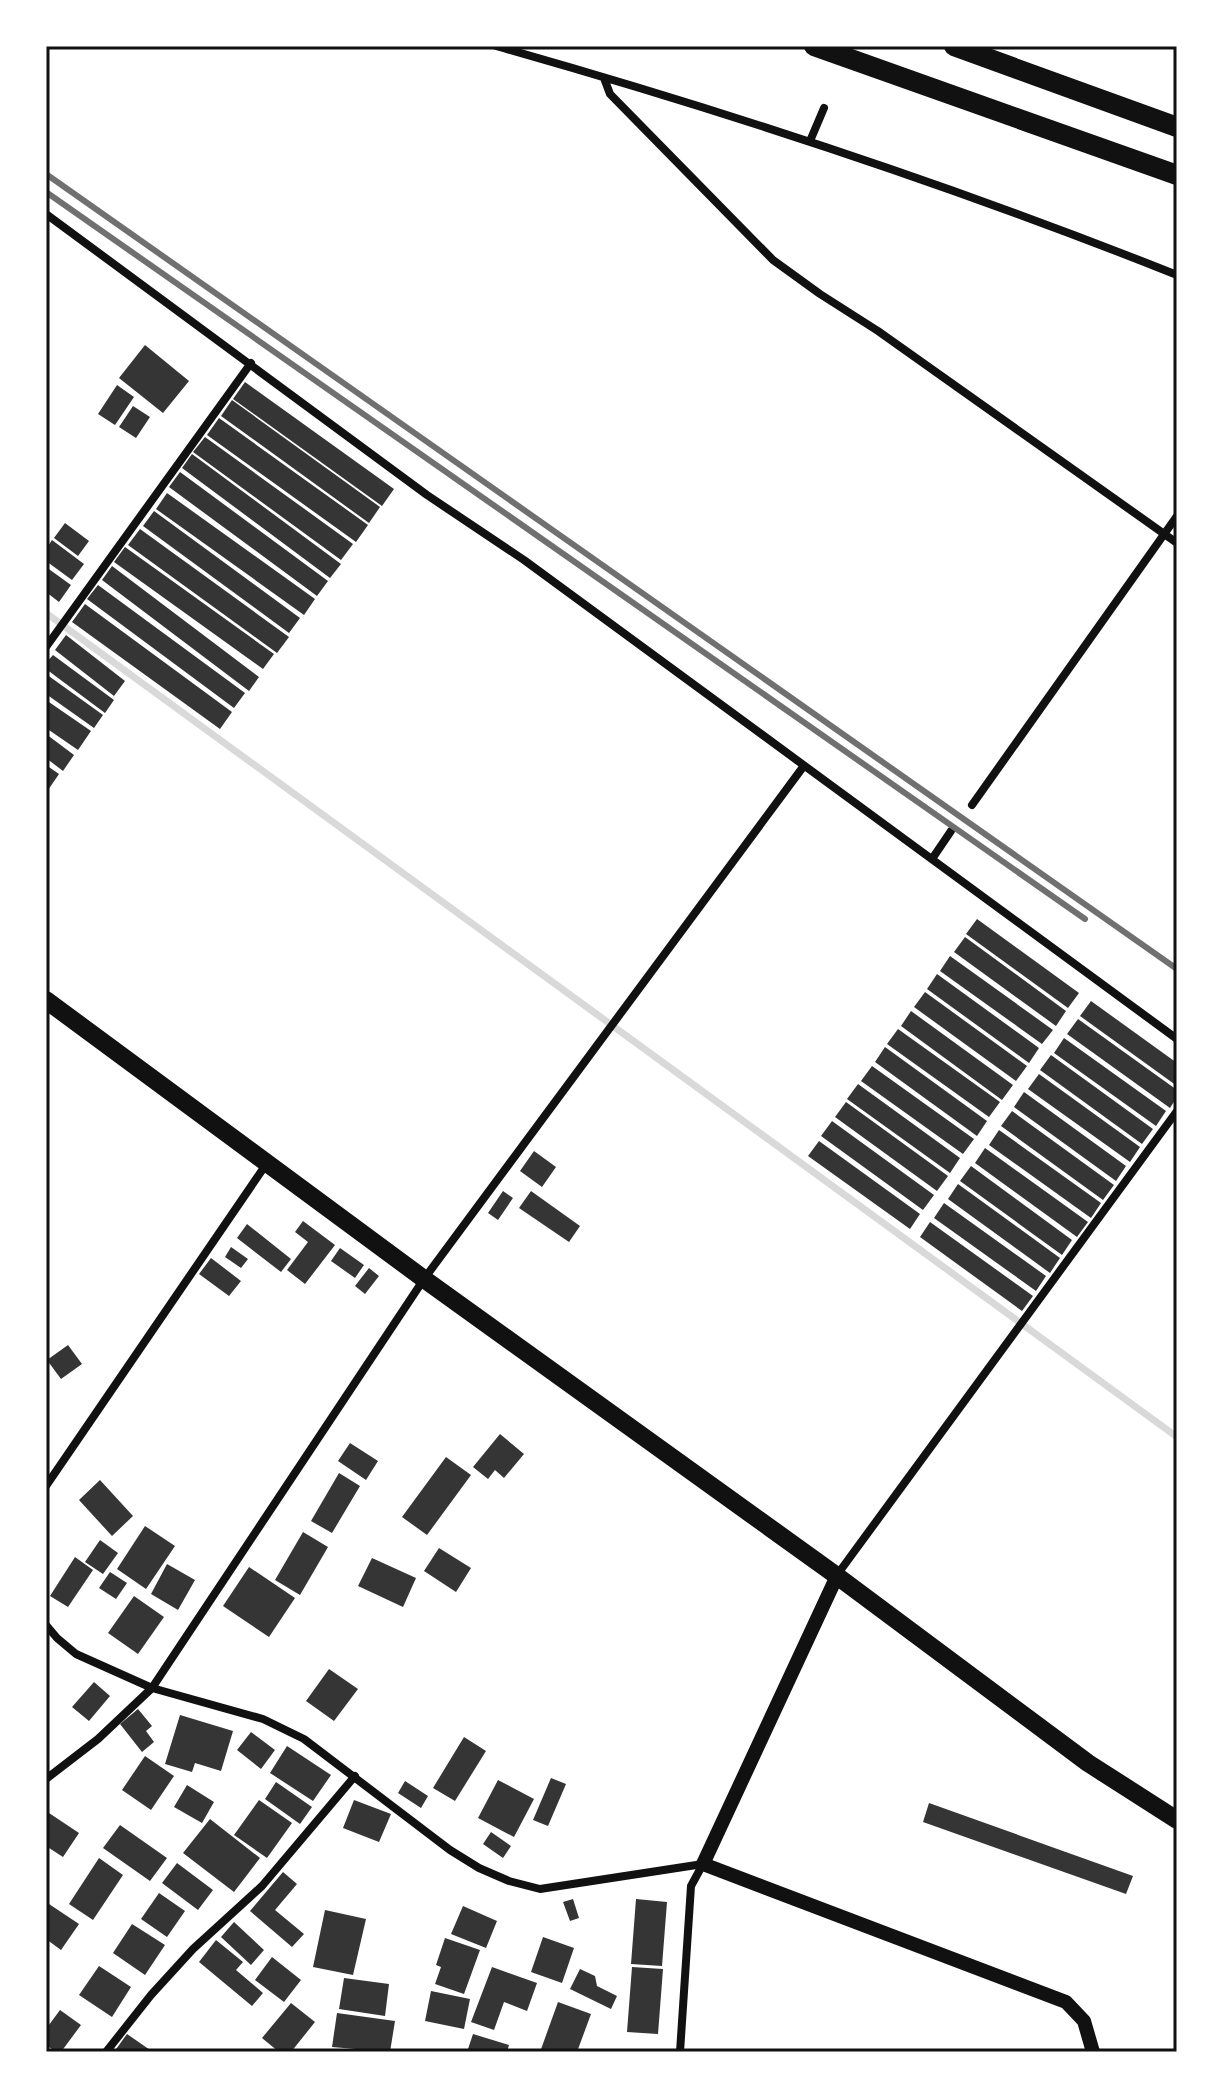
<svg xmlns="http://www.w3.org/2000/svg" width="1223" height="2098" font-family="'Playfair Display',serif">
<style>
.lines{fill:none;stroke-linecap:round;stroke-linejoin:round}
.stream{stroke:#d9d9d9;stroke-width:7}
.building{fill:#353535}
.minor{stroke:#111;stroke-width:8}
.tertiary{stroke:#111;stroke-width:14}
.primary{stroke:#111;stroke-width:18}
.motorway{stroke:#111;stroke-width:20}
.rail{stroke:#707070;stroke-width:6}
.neatline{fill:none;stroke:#111;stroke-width:3}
</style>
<rect width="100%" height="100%" fill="#fff"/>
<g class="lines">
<!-- stream -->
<path class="stream" d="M 46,613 L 1177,1437"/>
</g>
<!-- building -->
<path class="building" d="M 145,345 L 189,381 L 163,413 L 119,378 Z
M 245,382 L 394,489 L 382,506 L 233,399 Z
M 117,385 L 134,397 L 115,425 L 98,414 Z
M 232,400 L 380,507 L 369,523 L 221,416 Z
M 133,406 L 150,417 L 136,438 L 119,427 Z
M 219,418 L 368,525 L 356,542 L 207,435 Z
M 205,437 L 353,544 L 341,560 L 193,452 Z
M 192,454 L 341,564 L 330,578 L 182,468 Z
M 180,472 L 328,581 L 317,596 L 169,487 Z
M 167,493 L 315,599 L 304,615 L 156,509 Z
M 154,511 L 300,618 L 289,633 L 143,526 Z
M 65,523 L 89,541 L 78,556 L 54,538 Z
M 140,529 L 289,637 L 277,653 L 128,545 Z
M 52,540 L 84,564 L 72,580 L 46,561 L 46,549 Z
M 125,547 L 274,654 L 263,669 L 114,562 Z
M 112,566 L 259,677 L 249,691 L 102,580 Z
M 46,567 L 71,585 L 59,602 L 46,592 Z
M 98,585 L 245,693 L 234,708 L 87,599 Z
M 85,604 L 232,712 L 220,729 L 72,622 Z
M 66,635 L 125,681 L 114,696 L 55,650 Z
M 53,655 L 114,700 L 105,713 L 46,669 L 46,663 Z
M 46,674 L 103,715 L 94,728 L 46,694 Z
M 46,700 L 91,731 L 78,750 L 46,728 Z
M 46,734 L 74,755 L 63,771 L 46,758 Z
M 46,765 L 59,774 L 46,793 Z
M 977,919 L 1079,993 L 1068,1008 L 966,934 Z
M 965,937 L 1066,1011 L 1056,1026 L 954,952 Z
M 950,956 L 1053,1030 L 1042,1044 L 940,971 Z
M 937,974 L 1039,1048 L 1029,1063 L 927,989 Z
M 925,992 L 1027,1066 L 1016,1081 L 914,1007 Z
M 1091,1001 L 1177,1063 L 1177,1086 L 1080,1016 Z
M 911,1011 L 1013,1085 L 1002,1100 L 901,1026 Z
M 1078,1019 L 1177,1090 L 1177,1097 L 1170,1108 L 1067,1034 Z
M 898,1029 L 1000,1102 L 989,1117 L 887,1044 Z
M 1064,1038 L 1166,1111 L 1156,1126 L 1054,1053 Z
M 885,1047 L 987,1121 L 977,1136 L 875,1062 Z
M 1051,1055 L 1153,1129 L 1142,1144 L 1040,1070 Z
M 872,1066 L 974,1139 L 963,1154 L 861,1081 Z
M 1039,1074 L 1140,1147 L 1130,1162 L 1028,1089 Z
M 858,1084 L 960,1158 L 950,1173 L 847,1099 Z
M 1024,1092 L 1126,1166 L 1116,1181 L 1014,1107 Z
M 846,1102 L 948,1176 L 937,1191 L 835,1117 Z
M 1012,1111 L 1114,1185 L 1103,1200 L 1001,1126 Z
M 832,1121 L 934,1195 L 923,1210 L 821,1136 Z
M 999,1130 L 1101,1203 L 1091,1218 L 989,1145 Z
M 819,1141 L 920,1214 L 910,1229 L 808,1156 Z
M 985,1148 L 1088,1222 L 1077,1237 L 975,1163 Z
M 534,1151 L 556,1167 L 542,1187 L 520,1171 Z
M 971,1166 L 1072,1240 L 1062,1255 L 960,1181 Z
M 958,1184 L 1060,1258 L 1050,1273 L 948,1199 Z
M 503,1191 L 513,1198 L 498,1220 L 488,1213 Z
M 531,1191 L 580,1226 L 569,1242 L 519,1208 Z
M 944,1203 L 1046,1276 L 1036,1291 L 934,1218 Z
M 303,1221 L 335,1245 L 305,1284 L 287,1270 L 308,1242 L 295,1232 Z
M 930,1222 L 1033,1296 L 1022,1311 L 920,1237 Z
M 247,1224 L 291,1259 L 281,1272 L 237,1238 Z
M 231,1247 L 248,1259 L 241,1268 L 225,1257 Z
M 340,1248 L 364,1265 L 355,1278 L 331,1261 Z
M 211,1258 L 241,1281 L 229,1296 L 199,1274 Z
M 369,1268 L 379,1276 L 365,1294 L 355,1286 Z
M 68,1345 L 82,1364 L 61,1379 L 47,1360 Z
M 500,1434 L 524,1454 L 504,1478 L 495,1470 L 488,1479 L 473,1467 Z
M 350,1443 L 378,1461 L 366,1480 L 338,1461 Z
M 446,1457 L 471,1475 L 427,1535 L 402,1517 Z
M 339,1473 L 360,1486 L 332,1533 L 311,1521 Z
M 100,1480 L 133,1516 L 112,1536 L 79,1500 Z
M 145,1526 L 175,1546 L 146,1589 L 117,1569 Z
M 303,1532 L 328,1547 L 300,1595 L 275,1580 Z
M 100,1540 L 118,1553 L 103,1574 L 85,1562 Z
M 439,1548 L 471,1568 L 456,1592 L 424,1571 Z
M 75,1557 L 93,1570 L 68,1607 L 50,1596 Z
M 372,1558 L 416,1578 L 403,1607 L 358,1586 Z
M 167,1564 L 195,1580 L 178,1610 L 151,1594 Z
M 249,1567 L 295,1598 L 269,1637 L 223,1606 Z
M 110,1572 L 127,1583 L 116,1599 L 99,1588 Z
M 134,1596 L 164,1617 L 138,1654 L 108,1633 Z
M 329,1669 L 358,1689 L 334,1721 L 306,1701 Z
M 94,1682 L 110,1696 L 89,1721 L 72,1707 Z
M 138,1709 L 152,1726 L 146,1731 L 154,1742 L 142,1752 L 120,1724 Z
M 180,1715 L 233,1731 L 221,1771 L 195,1763 L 192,1772 L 165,1764 Z
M 251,1732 L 275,1750 L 261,1769 L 237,1750 Z
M 464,1737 L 486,1751 L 455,1801 L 433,1788 Z
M 287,1746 L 331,1775 L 313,1801 L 270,1773 Z
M 145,1756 L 174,1776 L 151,1810 L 122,1790 Z
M 551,1778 L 566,1784 L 548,1826 L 533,1820 Z
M 498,1780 L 534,1799 L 514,1837 L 478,1818 Z
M 405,1781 L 428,1796 L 421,1808 L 398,1793 Z
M 276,1782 L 312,1807 L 300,1824 L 265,1799 Z
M 187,1785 L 214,1802 L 202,1823 L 174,1807 Z
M 259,1800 L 292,1823 L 267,1858 L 234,1835 Z
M 354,1800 L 391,1814 L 379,1842 L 343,1828 Z
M 929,1803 L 1133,1876 L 1126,1894 L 923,1822 Z
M 46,1811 L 79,1833 L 63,1857 L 46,1846 Z
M 210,1819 L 260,1858 L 234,1892 L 183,1853 Z
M 120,1825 L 167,1858 L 150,1881 L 103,1848 Z
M 491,1832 L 511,1846 L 503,1858 L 483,1844 Z
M 99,1858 L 123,1875 L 93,1920 L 69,1904 Z
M 177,1863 L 213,1890 L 198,1910 L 162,1883 Z
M 283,1872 L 297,1884 L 275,1910 L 304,1934 L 292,1947 L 250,1911 Z
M 159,1893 L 185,1911 L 167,1937 L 141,1919 Z
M 573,1899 L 579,1918 L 570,1921 L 563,1902 Z
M 636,1899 L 667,1902 L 662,1966 L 631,1964 Z
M 46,1902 L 79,1924 L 61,1950 L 46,1939 Z
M 463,1906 L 497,1921 L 486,1948 L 451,1934 Z
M 325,1910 L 366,1919 L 353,1975 L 313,1967 Z
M 234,1922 L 264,1950 L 251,1965 L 221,1937 Z
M 132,1924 L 165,1945 L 145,1975 L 113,1953 Z
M 543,1937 L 574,1948 L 562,1983 L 531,1972 Z
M 445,1938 L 480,1950 L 464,1994 L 435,1984 L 441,1967 L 436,1965 Z
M 216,1940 L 243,1962 L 236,1970 L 263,1993 L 252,2006 L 199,1962 Z
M 272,1957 L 301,1980 L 284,2002 L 255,1980 Z
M 99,1966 L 131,1987 L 112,2017 L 79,1995 Z
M 492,1967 L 537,1983 L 527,2011 L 504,2002 L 494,2030 L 471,2022 Z
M 632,1967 L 663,1969 L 658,2034 L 627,2032 Z
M 580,1969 L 595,1976 L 597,1986 L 617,1996 L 611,2009 L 570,1989 Z
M 344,1978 L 389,1984 L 385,2016 L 339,2009 Z
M 431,1991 L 470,1999 L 464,2029 L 425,2021 Z
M 558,2002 L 591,2014 L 577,2052 L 540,2052 Z
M 291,2003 L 315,2022 L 291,2052 L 279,2052 L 262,2038 Z
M 60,2010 L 81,2025 L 61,2052 L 56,2052 L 46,2045 L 46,2029 Z
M 337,2013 L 395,2021 L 390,2052 L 332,2047 Z
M 127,2034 L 153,2052 L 114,2052 Z
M 473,2034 L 509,2045 L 507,2052 L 467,2052 Z"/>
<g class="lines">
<!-- minor -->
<path class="minor" d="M 496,46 C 726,111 954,186 1177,275
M 604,78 L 610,94 L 773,260 L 820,294 L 878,331 L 1177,543
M 810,141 L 824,108
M 46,214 L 427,495 L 524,560 L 1177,1039
M 46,647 L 251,363
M 972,805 L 1177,516
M 932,859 L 951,831
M 46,1486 L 267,1163
M 837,1575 L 1177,1111
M 46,1625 L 57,1638 L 76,1654 L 152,1688 L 263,1719 L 304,1739 L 450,1850 L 479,1868 L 509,1881 L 540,1889 L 703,1864
M 46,1779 L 98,1739 L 152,1688 L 424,1279 L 803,767
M 106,2052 L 151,1995 L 193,1949 L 262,1886 L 355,1776
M 680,2052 L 691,1886 L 703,1864"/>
<!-- tertiary -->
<path class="tertiary" d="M 837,1576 L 703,1864 L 1066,2002 L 1084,2021 L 1093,2052"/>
<!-- primary -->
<path class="primary" d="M 46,1000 L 424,1279 L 837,1576 L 1088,1763 L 1177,1820"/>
<!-- motorway -->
<path class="motorway" d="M 814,46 L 1177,175
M 954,46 L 1177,127"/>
<!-- rail -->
<path class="rail" d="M 46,174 L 1177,969
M 46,192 L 1085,919"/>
</g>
<!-- border -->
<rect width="1223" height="2098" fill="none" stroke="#ffffff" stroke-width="96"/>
<rect x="48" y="48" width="1127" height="2002" class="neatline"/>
</svg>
